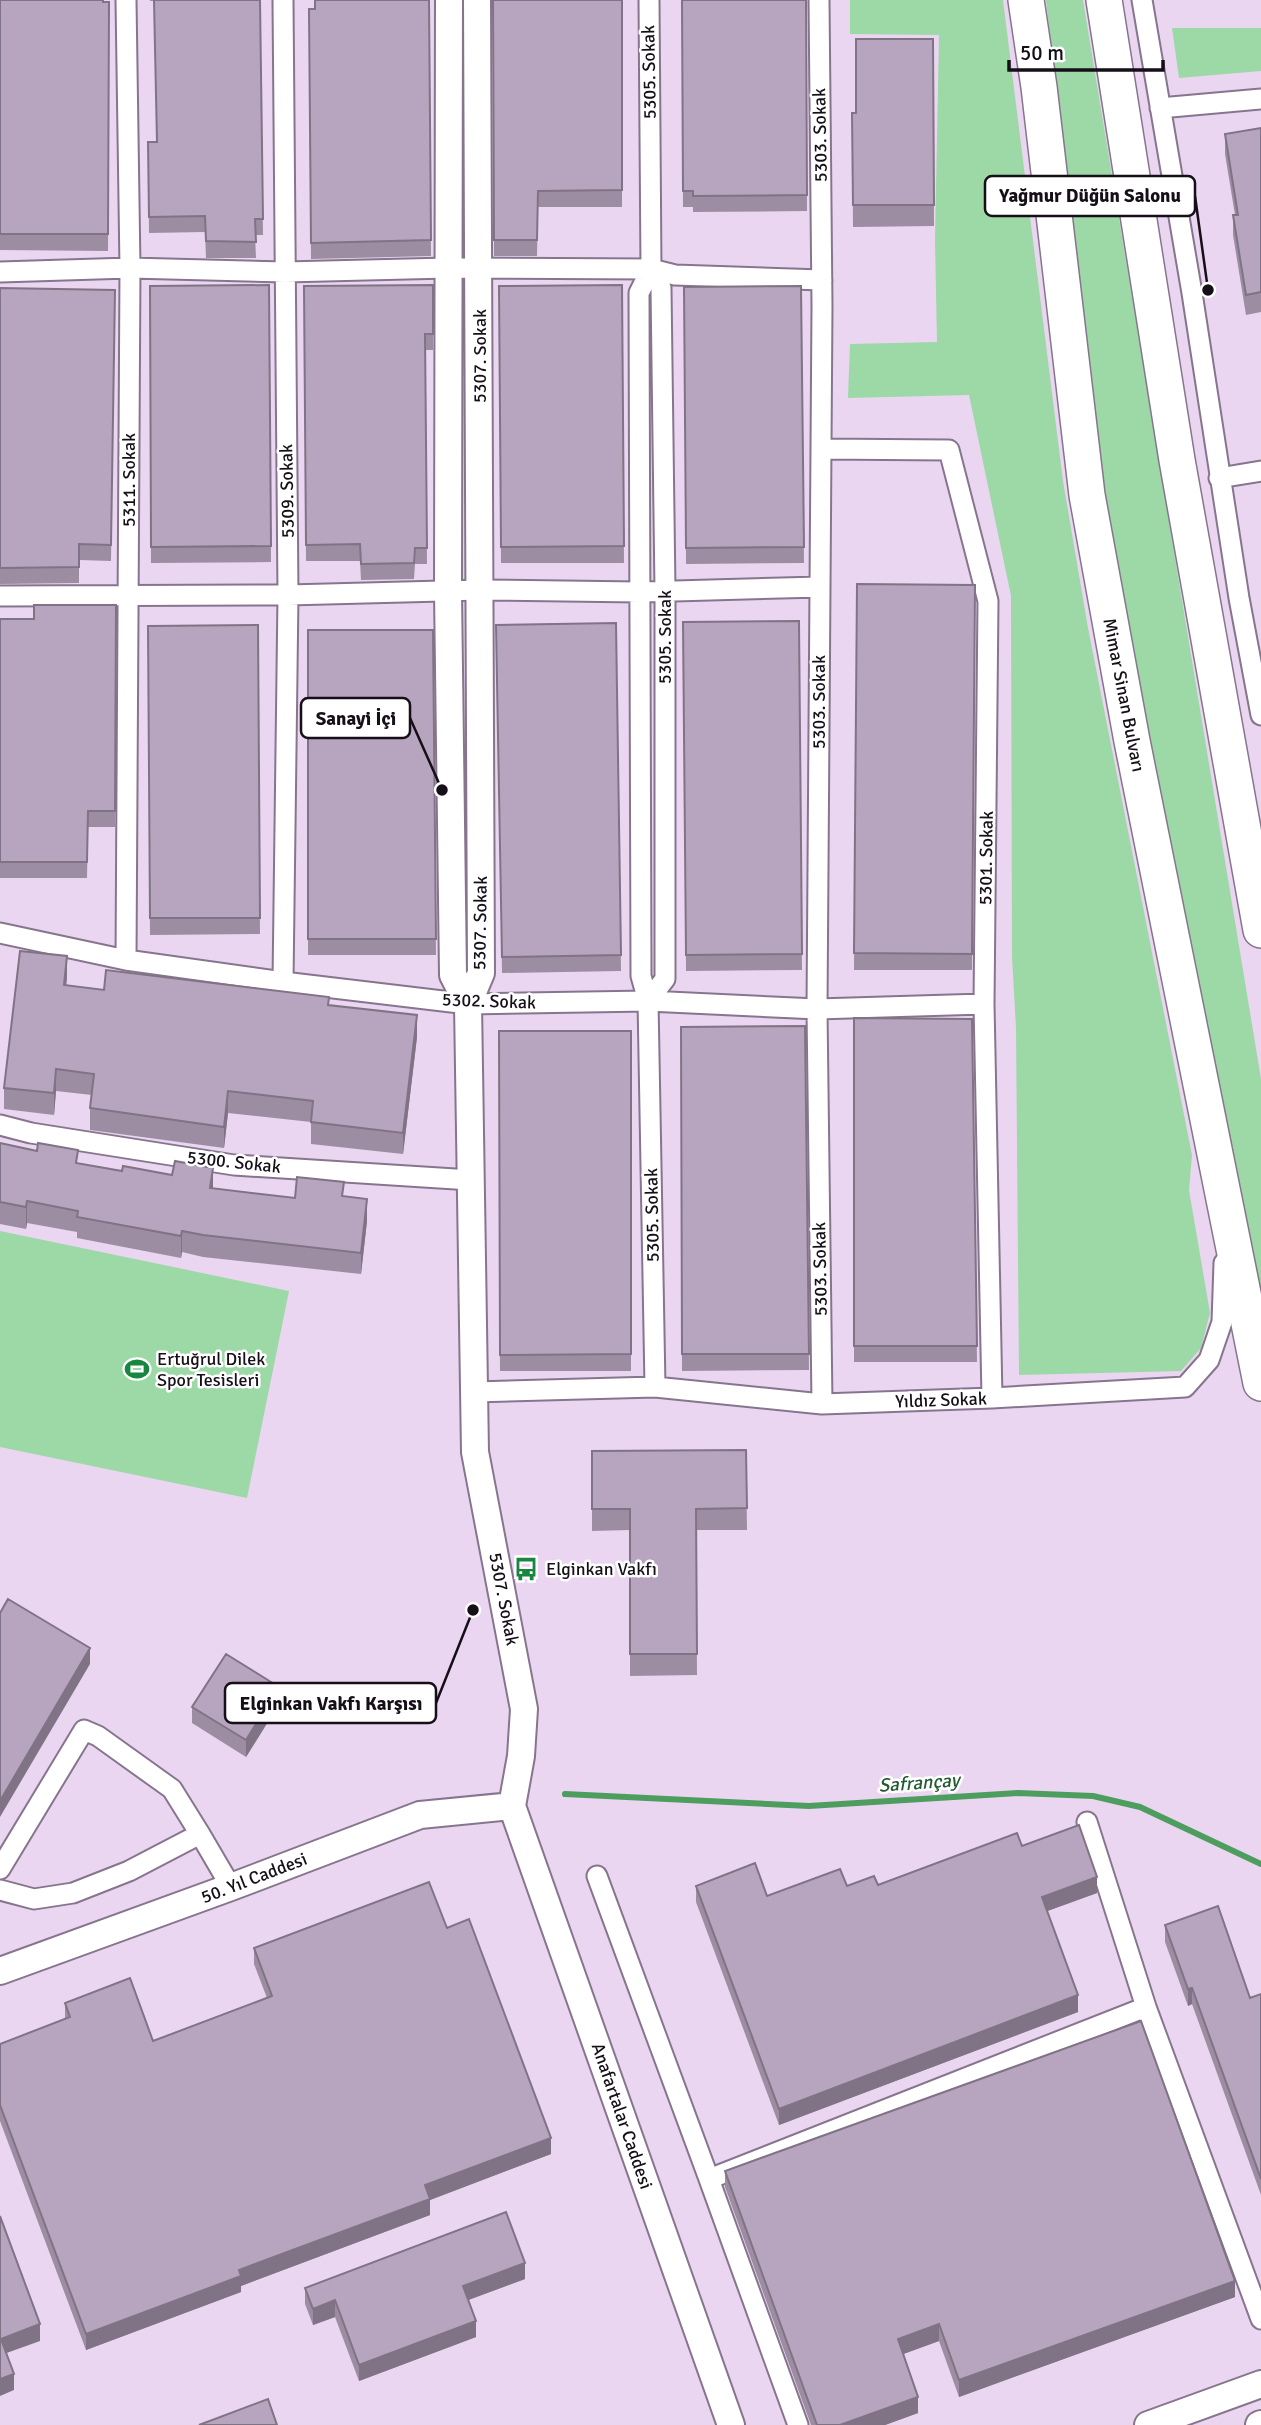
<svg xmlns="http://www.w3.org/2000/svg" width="1261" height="2425" font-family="Signika,sans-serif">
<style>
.green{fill:#9dd8a7}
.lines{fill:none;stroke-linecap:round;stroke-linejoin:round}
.stream{stroke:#4d9d5f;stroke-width:6}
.street-casing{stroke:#87758e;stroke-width:23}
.secondary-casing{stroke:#87758e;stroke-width:30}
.highway-casing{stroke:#87758e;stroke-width:38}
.street{stroke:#fff;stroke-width:19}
.secondary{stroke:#fff;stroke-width:26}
.highway{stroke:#fff;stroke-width:35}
.wall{fill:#9d8da3}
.shaded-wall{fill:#807385}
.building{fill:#b7a4be;stroke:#807385;stroke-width:2}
.labels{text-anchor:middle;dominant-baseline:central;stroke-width:5;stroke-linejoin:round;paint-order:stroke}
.street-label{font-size:18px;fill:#160f18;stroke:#fff}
.poi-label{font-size:18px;fill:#160f18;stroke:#fff;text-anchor:start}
.water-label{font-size:19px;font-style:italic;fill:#235b31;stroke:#fff}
.leader{fill:none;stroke:#160f18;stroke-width:2.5}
.callout-dot{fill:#160f18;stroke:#fff;stroke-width:2.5}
.callout{fill:#fff;stroke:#160f18;stroke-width:2.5}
.callout-label{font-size:19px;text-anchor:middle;font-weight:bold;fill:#160f18}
</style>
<rect width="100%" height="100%" fill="#ead6f1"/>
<!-- green -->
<path class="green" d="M 850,0 L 1003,0 L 1063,481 L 1088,628 L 1192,1155 L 1189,1190 L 1210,1313 L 1201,1348 L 1181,1371 L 1019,1375 L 1016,1028 L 1012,957 L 1011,596 L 969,395 L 848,398 L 850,344 L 937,342 L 935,240 L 939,35 L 850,34 Z
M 1046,0 L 1083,0 L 1261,1079 L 1261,1302 L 1102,494 Z
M 1172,28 L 1261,28 L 1261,71 L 1179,78 Z
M 0,1231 L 289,1291 L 247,1498 L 0,1447 Z"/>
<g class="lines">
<!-- stream -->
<path class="stream" d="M 565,1794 L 809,1806 L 1018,1793 L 1093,1796 L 1140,1807 L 1261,1864"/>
<!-- street casing -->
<g class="street-casing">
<path id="street" d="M 649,0 L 651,269 L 639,293 L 641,976 L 648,1001 L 655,1387
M 819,0 L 822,306 L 817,1009 L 822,1404
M 1142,0 L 1192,293 L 1239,598 L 1261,715
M 1160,108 L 1261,99
M 0,272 L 130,268 L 285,272 L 448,268 L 651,269 L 675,275 L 822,280
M 821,449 L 949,450 L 988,601 L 984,1004 L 992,1398
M 1219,478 L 1261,471
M 0,596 L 288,595 L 481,590 L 639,592 L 820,587
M 0,933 L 126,960 L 283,982 L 468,1004 L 648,1001 L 817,1009 L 984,1004
M 126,960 L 130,268 L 126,0
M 283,982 L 288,595 L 283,0
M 648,1001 L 665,979 L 665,591 L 661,288 L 651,269
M 0,1125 L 31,1133 L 234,1165 L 471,1180
M 474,1392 L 655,1387 L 822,1404 L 992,1398 L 1185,1387 L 1209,1360 L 1222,1322 L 1224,1263
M 1087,1822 L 1146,2007
M 0,1869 L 84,1730 L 98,1736 L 172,1789 L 200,1834
M 597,1876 L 709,2179 L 1146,2007 L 1261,2319
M 0,1890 L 34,1899 L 73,1893 L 129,1871 L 200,1834 L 231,1887
M 709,2179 L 798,2425"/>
</g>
<!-- secondary casing -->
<g class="secondary-casing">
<path id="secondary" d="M 449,0 L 448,592 L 453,975 L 468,1004
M 477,0 L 481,973 L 468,1004 L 475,1452 L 524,1709 L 521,1756 L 512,1806 L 731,2425
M 0,1971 L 231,1887 L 420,1815 L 512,1806
M 1148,2425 L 1261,2384
M 1259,2425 L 1261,2424"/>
</g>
<!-- highway casing -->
<g class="highway-casing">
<path id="highway" d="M 1026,0 L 1039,87 L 1087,495 L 1132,741 L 1261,1383
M 1104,0 L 1177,460 L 1261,930"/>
</g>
<!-- street -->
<use href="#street" class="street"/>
<!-- secondary -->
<use href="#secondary" class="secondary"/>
<!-- highway -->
<use href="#highway" class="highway"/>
</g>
<!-- wall -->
<path class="wall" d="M 0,0 L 109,2 L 108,251 L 0,250 Z
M 150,0 L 260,0 L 263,235 L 255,235 L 256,258 L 206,258 L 205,232 L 149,233 L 148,142 L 157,142 L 154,1 L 150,1 Z
M 429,0 L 431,256 L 311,259 L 309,9 Z
M 493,0 L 622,0 L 622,207 L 538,207 L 537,256 L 494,256 Z
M 682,0 L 806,0 L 807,211 L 693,212 L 693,207 L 683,207 Z
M 933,39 L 934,226 L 853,227 L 852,113 L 856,113 Z
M 1261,128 L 1261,312 L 1246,315 L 1233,235 L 1233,215 L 1235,215 L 1225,154 L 1225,134 Z
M 269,285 L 271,562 L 151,563 L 150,286 Z
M 433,285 L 433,350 L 425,350 L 427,564 L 415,564 L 414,579 L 361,580 L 360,561 L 306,561 L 304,286 Z
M 622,285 L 624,563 L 501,563 L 499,286 Z
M 801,286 L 804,563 L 686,564 L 684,287 Z
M 0,288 L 115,290 L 111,561 L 79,560 L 79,583 L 0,584 Z
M 857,584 L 975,585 L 972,970 L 854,970 Z
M 116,605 L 115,827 L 88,827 L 87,878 L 0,878 L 0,619 L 34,619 Z
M 799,621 L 802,970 L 686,971 L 683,622 Z
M 616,623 L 621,971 L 502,973 L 496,625 Z
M 258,625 L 260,934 L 150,935 L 148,626 Z
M 308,630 L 433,630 L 436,955 L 308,955 Z
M 67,977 L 66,986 L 104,990 L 329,1005 L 417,1037 L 403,1154 L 311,1144 L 311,1122 L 228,1113 L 224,1148 L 90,1130 L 90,1108 L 92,1095 L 56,1091 L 54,1115 L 4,1109 L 4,1088 Z
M 854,1018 L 972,1019 L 977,1362 L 854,1362 Z
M 805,1026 L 809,1370 L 682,1371 L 681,1027 Z
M 499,1031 L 631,1031 L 631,1371 L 500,1371 Z
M 0,1143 L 78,1163 L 213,1188 L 295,1198 L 344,1197 L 367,1221 L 361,1274 L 203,1257 L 182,1252 L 181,1258 L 77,1238 L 77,1232 L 27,1223 L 26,1229 L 0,1224 Z
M 746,1450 L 747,1530 L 696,1530 L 697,1675 L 630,1676 L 630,1530 L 592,1531 L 592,1451 Z
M 279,1704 L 246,1757 L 192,1723 L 192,1707 Z
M 1022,1846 L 1097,1893 L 1047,1911 L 1078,2012 L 779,2125 L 696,1902 L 696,1886 L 767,1896 L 847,1886 L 878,1885 Z
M 1165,1925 L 1250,1998 L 1261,1994 L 1261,2195 L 1192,2004 L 1188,2006 L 1165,1942 Z
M 447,1928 L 551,2154 L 430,2200 L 430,2215 L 241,2286 L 241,2292 L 86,2350 L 0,2121 L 0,2044 L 65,2019 L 65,2003 L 153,2041 L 267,1998 L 254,1964 L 254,1948 Z
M 725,2171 L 1235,2297 L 959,2397 L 939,2341 L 903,2354 L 918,2413 L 885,2425 L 811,2425 L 725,2187 Z
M 525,2279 L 468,2300 L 476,2337 L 359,2381 L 335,2317 L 313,2325 L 305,2304 L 305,2288 Z"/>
<!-- shaded-wall -->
<path class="shaded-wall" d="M 67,956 L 67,977 L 64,1007 L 64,985 Z
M 417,1015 L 417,1037 L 403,1154 L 403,1133 Z
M 56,1069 L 56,1091 L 54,1115 L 54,1093 Z
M 228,1091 L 228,1113 L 224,1148 L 224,1127 Z
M 213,1168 L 213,1190 L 210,1188 Z
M 367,1199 L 367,1221 L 361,1274 L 361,1253 Z
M 27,1201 L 27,1223 L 26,1229 L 26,1207 Z
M 182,1231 L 182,1252 L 181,1258 L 181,1236 Z
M 90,1648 L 90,1664 L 0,1817 L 0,1801 Z
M 279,1687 L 279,1704 L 246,1757 L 246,1740 Z
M 1097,1877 L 1097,1893 L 1042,1913 L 1042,1897 Z
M 1192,1988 L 1192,2004 L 1188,2006 L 1188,1989 Z
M 1078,1995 L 1078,2012 L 779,2125 L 779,2109 Z
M 551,2138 L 551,2154 L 430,2200 L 430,2215 L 241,2286 L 241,2292 L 86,2350 L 86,2334 L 239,2270 L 425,2185 Z
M 525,2263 L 525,2279 L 463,2302 L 463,2286 Z
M 1235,2281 L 1235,2297 L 959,2397 L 959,2380 Z
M 335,2300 L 335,2317 L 313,2325 L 313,2309 Z
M 476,2321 L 476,2337 L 359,2381 L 359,2365 Z
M 40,2324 L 40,2341 L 1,2355 L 1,2339 Z
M 939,2324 L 939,2341 L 898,2356 L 898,2339 Z
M 14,2374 L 14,2390 L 0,2396 L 0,2379 Z
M 918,2397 L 918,2413 L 885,2425 L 840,2425 Z"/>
<!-- building -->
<path class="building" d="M 0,0 L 103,0 L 103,2 L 109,2 L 108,234 L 0,234 Z
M 154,0 L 260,0 L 263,219 L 255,219 L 256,242 L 206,241 L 205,216 L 149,217 L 148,142 L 157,142 Z
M 315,0 L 429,0 L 431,240 L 311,243 L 309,9 L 315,9 Z
M 493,0 L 622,0 L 622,190 L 538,191 L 537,240 L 494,240 Z
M 682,0 L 806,0 L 807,195 L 693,196 L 693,191 L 683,191 Z
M 856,39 L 933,39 L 934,205 L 853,205 L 852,113 L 856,113 Z
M 1261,128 L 1261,292 L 1246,295 L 1233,215 L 1238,215 L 1225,134 Z
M 269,285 L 271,546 L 151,547 L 150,286 Z
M 433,285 L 433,334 L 425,334 L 427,548 L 415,548 L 414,563 L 361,564 L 360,544 L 306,545 L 304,286 Z
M 622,285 L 624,546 L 501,547 L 499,286 Z
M 801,286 L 804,547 L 686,548 L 684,287 Z
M 0,288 L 115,290 L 111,545 L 79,544 L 79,567 L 0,568 Z
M 857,584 L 975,585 L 972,954 L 854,953 Z
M 34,605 L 116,605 L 115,811 L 88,811 L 87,862 L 0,862 L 0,619 L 34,619 Z
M 799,621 L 802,954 L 686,955 L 683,622 Z
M 616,623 L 621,955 L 502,957 L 496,625 Z
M 258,625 L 260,918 L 150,918 L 148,626 Z
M 308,630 L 433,630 L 436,939 L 308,939 Z
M 20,951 L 67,956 L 64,985 L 104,990 L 106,970 L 329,997 L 328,1005 L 417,1015 L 403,1133 L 311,1122 L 313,1101 L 228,1091 L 224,1127 L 90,1108 L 94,1074 L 56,1069 L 54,1093 L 4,1088 Z
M 854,1018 L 972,1019 L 977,1346 L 854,1346 Z
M 805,1026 L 809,1354 L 682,1354 L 681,1027 Z
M 499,1031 L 631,1031 L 631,1354 L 500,1355 Z
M 0,1143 L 37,1151 L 38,1143 L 78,1150 L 76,1163 L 122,1171 L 123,1166 L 172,1175 L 175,1161 L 213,1168 L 210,1188 L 295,1198 L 297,1177 L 344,1182 L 342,1196 L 367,1199 L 361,1253 L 203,1235 L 182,1231 L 181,1236 L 77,1217 L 78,1211 L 27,1201 L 26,1207 L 0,1202 Z
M 746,1450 L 747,1508 L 696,1509 L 697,1654 L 630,1654 L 630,1509 L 592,1509 L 592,1451 Z
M 8,1599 L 90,1648 L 0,1801 L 0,1613 Z
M 226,1654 L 279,1687 L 246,1740 L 192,1707 Z
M 1079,1825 L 1097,1877 L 1042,1897 L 1078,1995 L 779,2109 L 696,1886 L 755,1863 L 767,1896 L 840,1869 L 847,1886 L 874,1876 L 878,1885 L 1017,1833 L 1022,1846 Z
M 429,1882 L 447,1928 L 469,1919 L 551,2138 L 425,2185 L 430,2199 L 239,2270 L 241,2276 L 86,2334 L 0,2105 L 0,2044 L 70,2017 L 65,2003 L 130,1978 L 153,2041 L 272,1996 L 254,1948 Z
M 1218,1906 L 1250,1998 L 1261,1994 L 1261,2179 L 1192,1988 L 1188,1989 L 1165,1925 Z
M 1141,2021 L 1235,2281 L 959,2380 L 939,2324 L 898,2339 L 918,2397 L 840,2425 L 817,2425 L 725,2171 Z
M 506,2212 L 525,2263 L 463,2286 L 476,2321 L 359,2365 L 335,2300 L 313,2309 L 305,2288 Z
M 0,2216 L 40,2324 L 1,2339 L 14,2374 L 0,2379 Z
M 268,2399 L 277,2425 L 199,2425 Z"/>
<!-- icons -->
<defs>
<g id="stadium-bare" transform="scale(1.89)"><path d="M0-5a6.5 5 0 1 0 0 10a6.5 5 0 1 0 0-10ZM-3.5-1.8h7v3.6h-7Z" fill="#18863e" stroke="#fff" stroke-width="2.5" paint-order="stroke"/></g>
<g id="bus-bare" transform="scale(1.89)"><path d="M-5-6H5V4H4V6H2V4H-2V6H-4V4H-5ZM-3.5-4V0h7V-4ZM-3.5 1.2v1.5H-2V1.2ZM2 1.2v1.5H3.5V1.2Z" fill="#18863e" stroke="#fff" stroke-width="2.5" paint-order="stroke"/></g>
</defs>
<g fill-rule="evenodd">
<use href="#stadium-bare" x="137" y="1369"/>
<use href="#bus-bare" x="526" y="1569"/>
</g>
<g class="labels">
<!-- street labels -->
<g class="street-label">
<text transform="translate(649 72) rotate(-91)">5305. Sokak</text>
<text transform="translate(820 135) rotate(-91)">5303. Sokak</text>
<text transform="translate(480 356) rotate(-90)">5307. Sokak</text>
<text transform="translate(129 480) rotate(-90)">5311. Sokak</text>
<text transform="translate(287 491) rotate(-91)">5309. Sokak</text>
<text transform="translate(665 637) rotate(-90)">5305. Sokak</text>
<text transform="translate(1124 695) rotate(79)">Mimar Sinan Bulvarı</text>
<text transform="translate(819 702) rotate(-90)">5303. Sokak</text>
<text transform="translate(986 858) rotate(-89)">5301. Sokak</text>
<text transform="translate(480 923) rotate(-89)">5307. Sokak</text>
<text transform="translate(489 1001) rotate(2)">5302. Sokak</text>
<text transform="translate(234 1162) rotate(6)">5300. Sokak</text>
<text transform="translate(652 1215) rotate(-91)">5305. Sokak</text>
<text transform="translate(820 1269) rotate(-91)">5303. Sokak</text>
<text transform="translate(941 1400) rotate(-2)">Yıldız Sokak</text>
<text transform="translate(504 1599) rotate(79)">5307. Sokak</text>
<text transform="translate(254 1878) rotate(-21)">50. Yıl Caddesi</text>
<text transform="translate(622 2116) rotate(71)">Anafartalar Caddesi</text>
</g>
<!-- poi labels -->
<g class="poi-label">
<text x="157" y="1359">Ertuğrul Dilek<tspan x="157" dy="21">Spor Tesisleri</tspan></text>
<text x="546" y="1569">Elginkan Vakfı</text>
</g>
<!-- water labels -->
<g class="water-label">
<text transform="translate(919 1783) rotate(-4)">Safrançay</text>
</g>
</g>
<!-- callouts -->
<path class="leader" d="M1208 290L1195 196M442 790L410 718M473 1610L436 1703"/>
<g class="callout-dot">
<circle cx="1208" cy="290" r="7"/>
<circle cx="442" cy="790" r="7"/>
<circle cx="473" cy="1610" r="7"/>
</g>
<g class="callout">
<rect x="985" y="176" width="210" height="40" rx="7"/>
<rect x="301" y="698" width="109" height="40" rx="7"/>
<rect x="225" y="1683" width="211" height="40" rx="7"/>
</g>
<g class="callout-label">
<text x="1090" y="202">Yağmur Düğün Salonu</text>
<text x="356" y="725">Sanayi İçi</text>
<text x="331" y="1710">Elginkan Vakfı Karşısı</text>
</g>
<!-- scale -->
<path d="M1009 60v10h154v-10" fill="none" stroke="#160f18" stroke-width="3.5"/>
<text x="1020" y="60" font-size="21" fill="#160f18" stroke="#ffffff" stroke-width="5" paint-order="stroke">50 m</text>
</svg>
